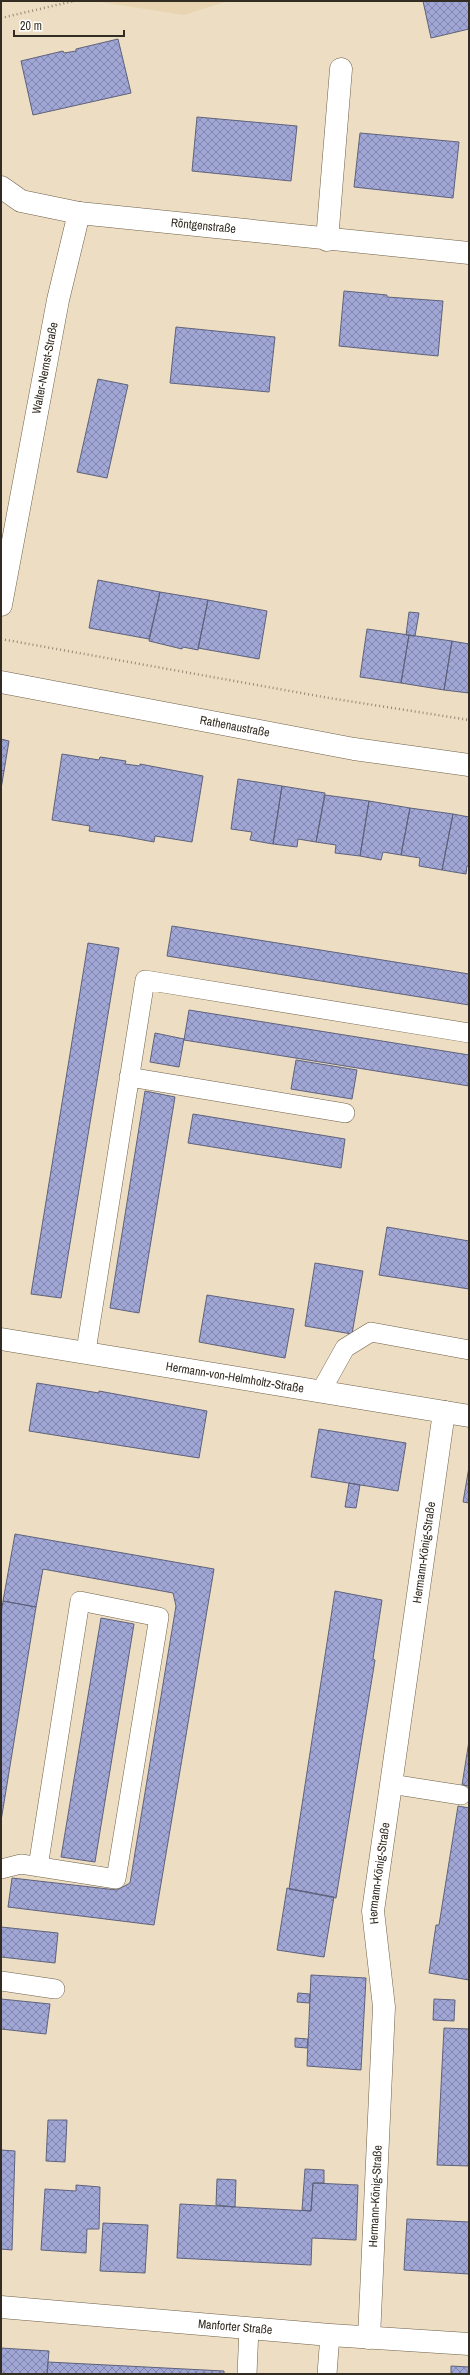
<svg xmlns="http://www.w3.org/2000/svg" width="470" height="2375" font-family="'Archivo Narrow',sans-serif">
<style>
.built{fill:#e8d4b1}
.building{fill:url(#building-cross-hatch);stroke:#5e627b}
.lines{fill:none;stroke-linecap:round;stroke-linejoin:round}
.service-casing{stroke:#6e6048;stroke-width:20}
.minor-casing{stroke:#6e6048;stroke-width:23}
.tertiary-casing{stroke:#6e6048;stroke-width:23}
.secondary-casing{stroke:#6e6048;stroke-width:23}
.path{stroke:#948875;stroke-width:2.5;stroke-dasharray:1 3;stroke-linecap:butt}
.service{stroke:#fff;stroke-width:19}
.minor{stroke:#fff;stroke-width:22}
.tertiary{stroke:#fff;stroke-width:22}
.secondary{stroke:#fff;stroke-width:22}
.labels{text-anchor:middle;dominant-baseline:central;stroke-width:4;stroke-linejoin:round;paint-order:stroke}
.street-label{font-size:12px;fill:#332c22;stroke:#fff}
</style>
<defs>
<pattern id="building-cross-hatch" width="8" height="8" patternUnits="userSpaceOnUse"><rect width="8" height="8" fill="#a0a6d5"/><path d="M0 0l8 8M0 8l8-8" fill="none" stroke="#8387ac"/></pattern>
</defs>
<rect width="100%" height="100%" fill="#edddc2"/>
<!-- built -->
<path class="built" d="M 94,1 L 228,1 L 184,15 Z"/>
<!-- building -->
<path class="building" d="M 423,1 L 469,1 L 469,29 L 431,38 Z
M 118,39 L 131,93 L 33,115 L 21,61 L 63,51 L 64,53 L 76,51 L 76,49 Z
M 197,117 L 297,126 L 291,181 L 192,171 Z
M 360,133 L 459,142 L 453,198 L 354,187 Z
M 344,291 L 387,295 L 387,297 L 443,301 L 438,356 L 339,346 Z
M 176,327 L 275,337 L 269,392 L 170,383 Z
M 98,379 L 128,385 L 107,478 L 77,472 Z
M 98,580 L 160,592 L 149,639 L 89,628 Z
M 160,592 L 208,600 L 198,650 L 183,647 L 182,649 L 149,641 Z
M 208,600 L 267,611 L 259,659 L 198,648 Z
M 409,612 L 419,613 L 415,636 L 406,635 Z
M 367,629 L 409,635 L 401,683 L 360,677 Z
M 409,635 L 452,641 L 444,690 L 401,683 Z
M 452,641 L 469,644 L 469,693 L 444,690 Z
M 1,739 L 9,741 L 4,771 L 1,770 Z
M 62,754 L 99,760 L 100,757 L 126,761 L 125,764 L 140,766 L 140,764 L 203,776 L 192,842 L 155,836 L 154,842 L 122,836 L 89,831 L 90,826 L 52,820 Z
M 1,770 L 4,771 L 1,789 Z
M 238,779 L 282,786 L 273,844 L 250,840 L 252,832 L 231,829 Z
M 282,786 L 325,793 L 316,842 L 298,839 L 297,847 L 273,844 Z
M 325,795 L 369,801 L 360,856 L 335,853 L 336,845 L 316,842 Z
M 369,801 L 410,808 L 401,855 L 383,852 L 381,860 L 360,856 Z
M 410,808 L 453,814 L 442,870 L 419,866 L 420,858 L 401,855 Z
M 453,814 L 469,817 L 469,866 L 467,866 L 466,874 L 442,870 Z
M 172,926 L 469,974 L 469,1005 L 167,956 Z
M 88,943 L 119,948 L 61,1298 L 31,1294 Z
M 189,1010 L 469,1055 L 469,1086 L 184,1040 Z
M 155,1033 L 184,1039 L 179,1067 L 150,1062 Z
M 296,1060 L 357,1070 L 352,1099 L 291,1089 Z
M 145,1091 L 175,1097 L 139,1313 L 110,1308 Z
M 193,1114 L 345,1139 L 341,1168 L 188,1143 Z
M 387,1227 L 469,1241 L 469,1289 L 379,1275 Z
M 315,1263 L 363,1271 L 352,1334 L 305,1326 Z
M 207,1295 L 294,1309 L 285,1358 L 199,1342 Z
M 37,1383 L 99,1393 L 99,1391 L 207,1411 L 199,1458 L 29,1431 Z
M 319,1429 L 406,1443 L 398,1491 L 311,1477 Z
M 469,1467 L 469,1503 L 463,1502 Z
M 349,1483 L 360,1485 L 356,1508 L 345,1507 Z
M 15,1534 L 214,1569 L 154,1925 L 8,1907 L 12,1878 L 117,1890 L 130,1883 L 176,1606 L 173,1593 L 43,1569 L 36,1607 L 3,1601 Z
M 335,1591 L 382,1600 L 373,1659 L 375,1660 L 336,1898 L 289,1889 Z
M 3,1601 L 36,1607 L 1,1821 L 1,1614 Z
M 101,1618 L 134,1624 L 95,1862 L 61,1857 Z
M 469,1741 L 469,1786 L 462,1785 Z
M 458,1806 L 469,1808 L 469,1980 L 429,1973 L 436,1925 L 439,1925 Z
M 287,1888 L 334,1897 L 324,1957 L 277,1950 Z
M 1,1927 L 58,1933 L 55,1963 L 1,1957 Z
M 311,1975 L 366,1978 L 361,2070 L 307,2066 Z
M 298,1993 L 310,1994 L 309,2003 L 297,2002 Z
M 1,1999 L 50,2004 L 46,2034 L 1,2029 Z
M 434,1999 L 455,2000 L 454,2021 L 433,2020 Z
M 444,2028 L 469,2029 L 469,2166 L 437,2165 Z
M 295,2038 L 308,2039 L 307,2048 L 295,2047 Z
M 48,2120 L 67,2120 L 65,2162 L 46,2161 Z
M 1,2150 L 15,2151 L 12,2250 L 1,2249 Z
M 305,2169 L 324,2170 L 324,2183 L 313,2183 L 311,2211 L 302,2210 Z
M 217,2179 L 236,2180 L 235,2207 L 216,2205 Z
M 313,2183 L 358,2185 L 356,2240 L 312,2238 L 311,2265 L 177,2258 L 180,2204 L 311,2211 Z
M 76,2185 L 100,2187 L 99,2229 L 87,2229 L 86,2253 L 41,2250 L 45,2189 L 76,2191 Z
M 407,2219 L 469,2222 L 469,2274 L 404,2270 Z
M 103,2223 L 148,2225 L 145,2273 L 100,2271 Z
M 1,2348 L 49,2351 L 47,2374 L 1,2374 Z
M 48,2362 L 224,2371 L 224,2374 L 47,2374 Z
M 451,2366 L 469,2367 L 469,2374 L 451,2374 Z"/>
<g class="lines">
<!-- service casing -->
<g class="service-casing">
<path id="service" d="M 129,1077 L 345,1113
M 86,1351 L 145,980 L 469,1033
M 321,1391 L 345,1348 L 371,1332 L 469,1350
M 391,1784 L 461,1795
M 1,1869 L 21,1864 L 116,1879 L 159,1617 L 80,1601 L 38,1867
M 1,1981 L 55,1989
M 247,2374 L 249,2328
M 327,2374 L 330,2335"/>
</g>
<!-- minor casing -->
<g class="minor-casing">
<g id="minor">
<path d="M 1,187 L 21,201 L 79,213 L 58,300 L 1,605"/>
<path id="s1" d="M 79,213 L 469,253"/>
<path d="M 327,240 L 341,69"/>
<path id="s2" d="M 1,1339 L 469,1416"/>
<path id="s3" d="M 369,2338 L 384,2007 L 373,1911 L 444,1412"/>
</g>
</g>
<!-- tertiary casing -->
<g class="tertiary-casing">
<g id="tertiary">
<path id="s4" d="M 1,2307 L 330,2335 L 469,2344"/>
</g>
</g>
<!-- secondary casing -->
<g class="secondary-casing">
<g id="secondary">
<path id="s5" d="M 1,682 L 354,749 L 469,765"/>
</g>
</g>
<!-- path -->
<path class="path" d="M 1,18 L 74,1
M 1,639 L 329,698 L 469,720"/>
<!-- service -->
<use href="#service" class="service"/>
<!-- minor -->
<use href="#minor" class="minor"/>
<!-- tertiary -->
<use href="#tertiary" class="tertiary"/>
<!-- secondary -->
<use href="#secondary" class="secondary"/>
</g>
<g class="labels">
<!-- street labels -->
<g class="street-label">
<text stroke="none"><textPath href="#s1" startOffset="125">Röntgenstraße</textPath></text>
<text transform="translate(45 368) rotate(-79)">Walter-Nernst-Straße</text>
<text stroke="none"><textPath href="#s5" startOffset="238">Rathenaustraße</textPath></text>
<text stroke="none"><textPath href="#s2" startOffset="237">Hermann-von-Helmholtz-Straße</textPath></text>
<text stroke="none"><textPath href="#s3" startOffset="790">Hermann-König-Straße</textPath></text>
<text stroke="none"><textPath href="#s3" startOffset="466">Hermann-König-Straße</textPath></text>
<text stroke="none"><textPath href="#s3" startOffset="142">Hermann-König-Straße</textPath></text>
<text stroke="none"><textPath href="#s4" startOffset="235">Manforter Straße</textPath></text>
</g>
</g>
<!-- border -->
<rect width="470" height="2375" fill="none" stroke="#332c22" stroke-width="4"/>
<!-- scale -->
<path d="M14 30v6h110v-6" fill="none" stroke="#332c22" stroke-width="2"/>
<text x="20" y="30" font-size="12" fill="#332c22" stroke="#ffffff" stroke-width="3" paint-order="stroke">20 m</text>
</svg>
